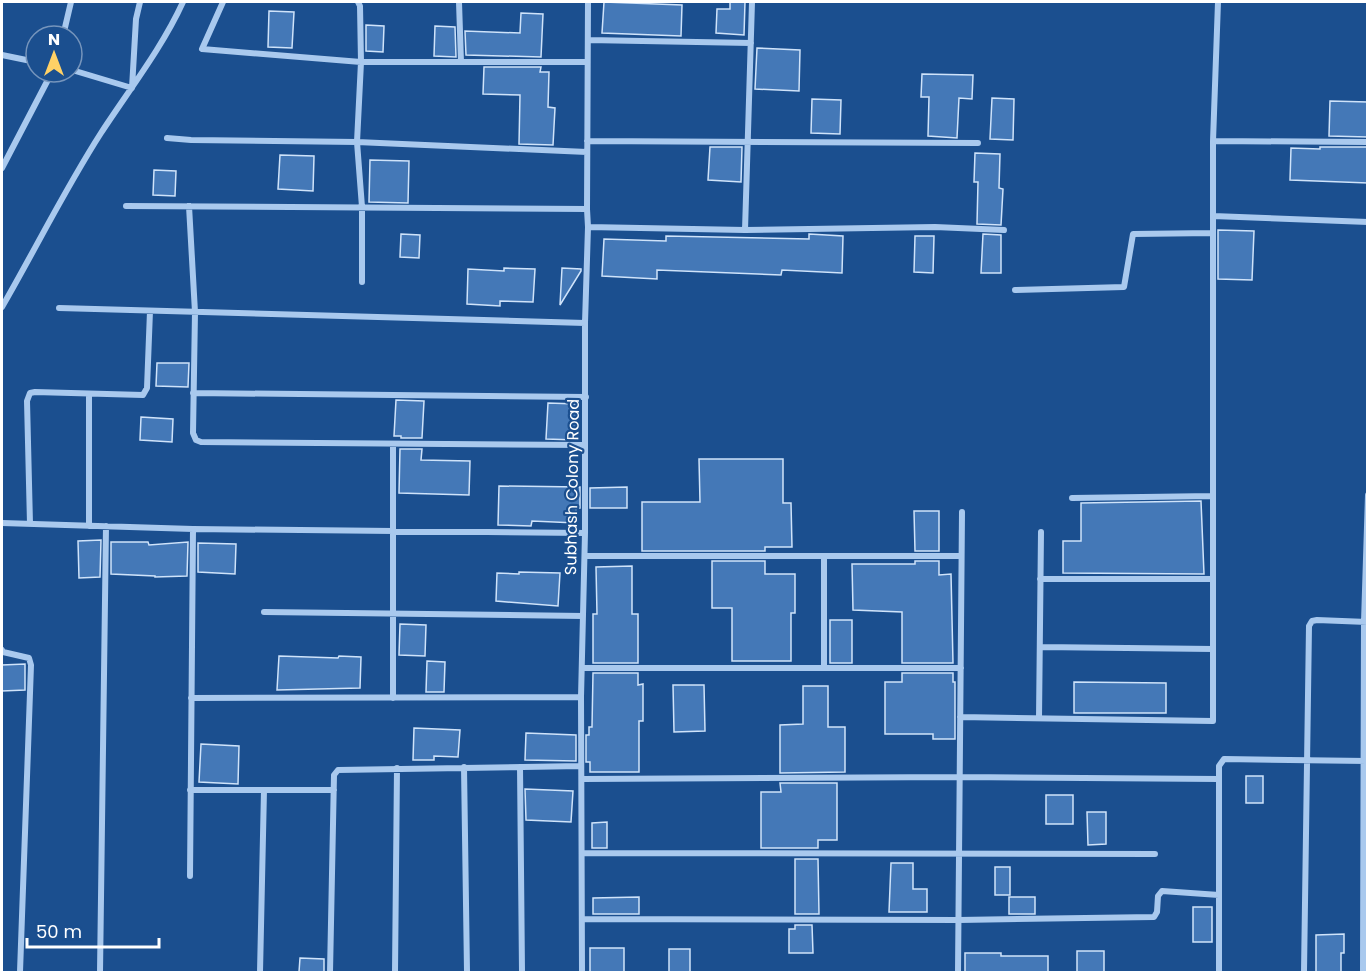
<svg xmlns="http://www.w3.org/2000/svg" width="1369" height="974" font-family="Poppins,sans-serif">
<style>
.building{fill:#4478b7;stroke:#cfe3fa;stroke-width:1.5}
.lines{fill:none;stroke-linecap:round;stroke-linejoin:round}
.minor{stroke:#a9c9ee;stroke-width:6}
.labels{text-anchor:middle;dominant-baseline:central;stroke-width:4.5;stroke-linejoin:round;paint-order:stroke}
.street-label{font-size:16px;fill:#fff;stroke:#1b4f8f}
</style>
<rect width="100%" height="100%" fill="#1b4f8f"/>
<!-- building -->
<path class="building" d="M 604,2 L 682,5 L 681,36 L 602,33 Z
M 730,2 L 745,2 L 744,35 L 716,33 L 717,9 L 730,9 Z
M 269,11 L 294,12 L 292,48 L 268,47 Z
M 521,13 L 543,14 L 541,57 L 466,55 L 465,31 L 520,33 Z
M 366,25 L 384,26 L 383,52 L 366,51 Z
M 435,26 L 455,27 L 456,57 L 434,56 Z
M 757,48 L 800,50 L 799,91 L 755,89 Z
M 484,67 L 541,67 L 540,72 L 549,72 L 548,107 L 555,108 L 553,145 L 519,144 L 520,95 L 483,94 Z
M 922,74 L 973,75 L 972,99 L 959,98 L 957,138 L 928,136 L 929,97 L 921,97 Z
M 992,98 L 1014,99 L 1013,140 L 990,139 Z
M 812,99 L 841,100 L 840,134 L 811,133 Z
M 1330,101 L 1368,102 L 1368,137 L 1329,136 Z
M 710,147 L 742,147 L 741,182 L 708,180 Z
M 1320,147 L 1368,147 L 1368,183 L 1290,180 L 1291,148 L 1320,149 Z
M 975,153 L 1000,154 L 999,188 L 1003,189 L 1001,225 L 977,224 L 978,182 L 974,182 Z
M 280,155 L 314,156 L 313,191 L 278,189 Z
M 370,160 L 409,161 L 408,203 L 369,202 Z
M 154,170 L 176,171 L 175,196 L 153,195 Z
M 1218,230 L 1254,231 L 1252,280 L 1218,279 Z
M 401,234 L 420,235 L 419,258 L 400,257 Z
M 809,234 L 843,236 L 842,273 L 782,270 L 781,275 L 657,270 L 657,279 L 602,276 L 604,239 L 666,241 L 666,236 L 809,239 Z
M 983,234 L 1001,235 L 1001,273 L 981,273 Z
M 915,236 L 934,236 L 933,273 L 914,272 Z
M 504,268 L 535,269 L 533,302 L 500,301 L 500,306 L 467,304 L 468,269 L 504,271 Z
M 562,268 L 581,269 L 581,271 L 560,305 Z
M 157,363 L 189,363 L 188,387 L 156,386 Z
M 396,400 L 424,401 L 422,438 L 401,438 L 401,436 L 394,436 Z
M 548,403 L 577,404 L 576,440 L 546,439 Z
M 141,417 L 173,419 L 172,442 L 140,440 Z
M 400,449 L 422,449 L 421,460 L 470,461 L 469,495 L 399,493 Z
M 699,459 L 783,459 L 783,503 L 791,503 L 792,547 L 765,547 L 765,551 L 642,551 L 642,502 L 700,502 Z
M 499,486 L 580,487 L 580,508 L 576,508 L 576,523 L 532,521 L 531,526 L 498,525 Z
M 627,487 L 627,508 L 590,508 L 590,488 Z
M 1201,501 L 1204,574 L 1063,573 L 1063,541 L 1081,541 L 1081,503 Z
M 914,511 L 939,511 L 939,551 L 915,551 Z
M 101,540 L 100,577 L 79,578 L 78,541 Z
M 111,542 L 148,542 L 149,545 L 188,542 L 187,576 L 155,577 L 155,576 L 111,574 Z
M 198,543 L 236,544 L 235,574 L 198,572 Z
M 712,561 L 765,561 L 765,574 L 795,574 L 795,613 L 791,613 L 791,661 L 732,661 L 732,608 L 712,608 Z
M 915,561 L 939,561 L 939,575 L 951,574 L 953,663 L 902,663 L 902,612 L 853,610 L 852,564 L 915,564 Z
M 632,566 L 632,614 L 638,614 L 638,663 L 593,663 L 593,614 L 597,614 L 596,567 Z
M 519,572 L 560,573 L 558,606 L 496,601 L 497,573 L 519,574 Z
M 830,620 L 852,620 L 852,663 L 830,663 Z
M 400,624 L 426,625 L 425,656 L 399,655 Z
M 279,656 L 338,658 L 339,656 L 361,657 L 360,688 L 277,690 Z
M 427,661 L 445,662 L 444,692 L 426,692 Z
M 25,664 L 25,690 L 2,691 L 2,665 Z
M 593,673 L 638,673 L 638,685 L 643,684 L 643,721 L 639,721 L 639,772 L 590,772 L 590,762 L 586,762 L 586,735 L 589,735 L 589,727 L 592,727 Z
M 902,673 L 953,673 L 953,682 L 955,682 L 955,739 L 933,739 L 933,734 L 885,734 L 885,682 L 902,682 Z
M 1074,682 L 1166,683 L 1166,713 L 1074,713 Z
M 673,685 L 704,685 L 705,731 L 674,732 Z
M 803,686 L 828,686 L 828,727 L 845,727 L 845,772 L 780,773 L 780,725 L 803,724 Z
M 414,728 L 460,730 L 458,757 L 434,756 L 434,760 L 413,760 Z
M 526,733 L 576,735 L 576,761 L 525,760 Z
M 201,744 L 239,746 L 238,784 L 199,782 Z
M 1246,776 L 1263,776 L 1263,803 L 1246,803 Z
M 780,783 L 837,783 L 837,840 L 818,840 L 818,848 L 761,848 L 761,792 L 781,792 Z
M 525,789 L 573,791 L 571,822 L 526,820 Z
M 1046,795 L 1073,795 L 1073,824 L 1046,824 Z
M 1087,812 L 1106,812 L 1106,844 L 1088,845 Z
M 607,822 L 607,848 L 592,848 L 592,823 Z
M 795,859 L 818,859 L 819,914 L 795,914 Z
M 891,863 L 913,863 L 913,889 L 927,889 L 927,912 L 889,912 Z
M 995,867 L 1010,867 L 1010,895 L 995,895 Z
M 639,897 L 639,914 L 593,914 L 593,898 Z
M 1009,897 L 1035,897 L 1035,914 L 1009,914 Z
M 1193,907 L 1212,907 L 1212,942 L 1193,942 Z
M 795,925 L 812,925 L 813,953 L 789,953 L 789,929 L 795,929 Z
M 1344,934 L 1344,953 L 1341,953 L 1341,972 L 1316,972 L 1316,935 Z
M 590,948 L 624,948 L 624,972 L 590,972 Z
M 669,949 L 690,949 L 690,972 L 669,972 Z
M 1077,951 L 1104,951 L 1104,972 L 1077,972 Z
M 965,953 L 1001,953 L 1001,956 L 1048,956 L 1048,972 L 965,972 Z
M 300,958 L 324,959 L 324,972 L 299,972 Z"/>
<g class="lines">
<!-- minor -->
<path class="minor" d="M 223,2 L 202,49 L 361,62 L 587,62
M 358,2 L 360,6 L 361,62 L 357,142 L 362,207 L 362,282
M 459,2 L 461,62
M 63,36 L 71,2
M 588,40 L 751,43
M 2,55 L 36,62
M 72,70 L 132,88 L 136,19 L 140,2
M 167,138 L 191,140 L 357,142 L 587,152
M 587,141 L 978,143
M 1213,141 L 1368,142
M 2,168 L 52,72
M 126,206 L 587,209
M 189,206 L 195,312 L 193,433 L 196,440 L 201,442 L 584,445
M 1213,216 L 1368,222
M 588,227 L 745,230 L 935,227 L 1004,230
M 745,230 L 752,2
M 1015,290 L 1124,287 L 1133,234 L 1213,233
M 2,307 C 35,250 65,189 101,133 C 129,90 162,48 183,2
M 59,308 L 585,323
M 193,393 L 586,397
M 89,394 L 89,526
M 393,444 L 393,698
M 1072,498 L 1213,496
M 2,523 L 193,529 L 585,533
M 30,524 L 27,401 L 30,393 L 35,392 L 143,395 L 147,388 L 150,311
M 585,556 L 961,556
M 1040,579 L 1213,579
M 264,612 L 583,616
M 1040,647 L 1213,649
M 2,650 L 3,652 L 29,658 L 31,665 L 20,972
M 582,668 L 961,668
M 824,668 L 824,557
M 191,698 L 581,697
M 960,717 L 1213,721 L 1213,141 L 1218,2
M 1039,718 L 1041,532
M 464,767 L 467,972
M 520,767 L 522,972
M 583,779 L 960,777 L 1219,779
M 190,790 L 334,790
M 582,853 L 1155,854
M 190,876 L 193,529
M 582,919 L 959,920 L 1154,917 L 1157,912 L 1158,896 L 1162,891 L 1219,895
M 100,972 L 106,526
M 260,972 L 264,790
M 330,972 L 334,775 L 338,770 L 581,766
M 395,972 L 397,768
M 582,972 L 581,697 L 585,533 L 585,323 L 588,227 L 587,209 L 588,2
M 958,972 L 962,512
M 1219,972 L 1219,766 L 1224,759 L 1367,761
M 1304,972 L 1309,626 L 1312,621 L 1317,620 L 1367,622
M 1363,972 L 1364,622 L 1368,495"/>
</g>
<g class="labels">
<!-- street labels -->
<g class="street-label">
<text transform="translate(572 487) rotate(-89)">Subhash Colony Road</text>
</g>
</g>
<!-- border -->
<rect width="1369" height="974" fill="none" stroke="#ffffff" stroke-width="6"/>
<!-- north arrow -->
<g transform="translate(54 54)"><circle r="28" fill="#1b4f8f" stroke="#7695bc" stroke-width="1.5"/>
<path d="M0-4.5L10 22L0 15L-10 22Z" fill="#ffd166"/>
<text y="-9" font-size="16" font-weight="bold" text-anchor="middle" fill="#ffffff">N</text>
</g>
<!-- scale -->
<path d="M27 938v9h132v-9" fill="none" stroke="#ffffff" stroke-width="3"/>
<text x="36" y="938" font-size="18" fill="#ffffff" stroke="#1b4f8f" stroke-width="4.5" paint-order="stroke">50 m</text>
</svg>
